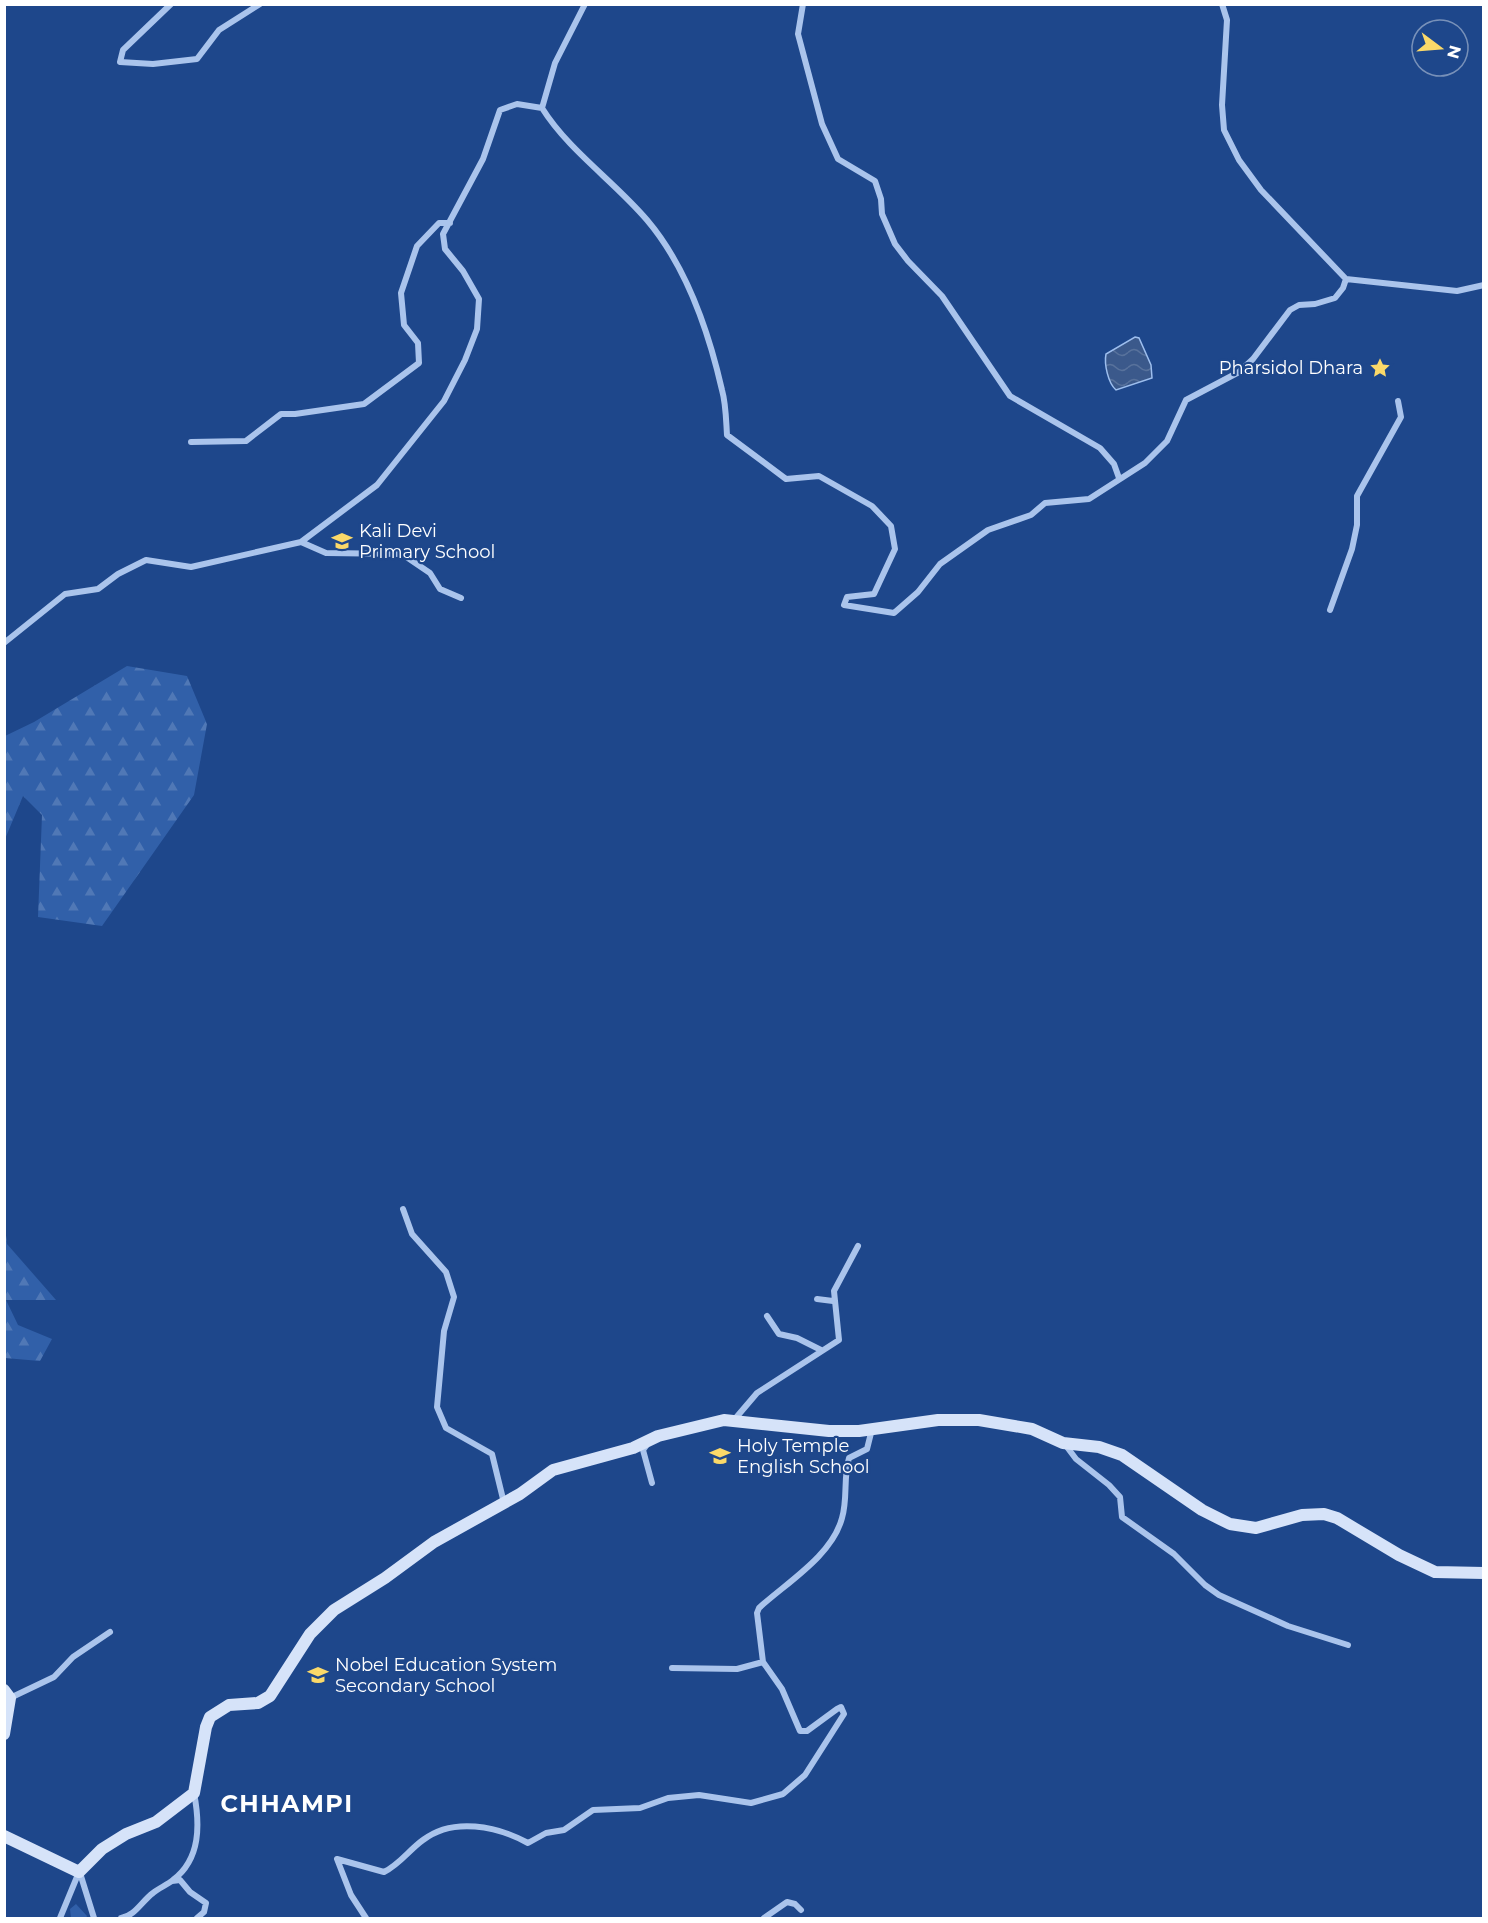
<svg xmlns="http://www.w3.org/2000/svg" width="1488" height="1923" font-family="Montserrat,sans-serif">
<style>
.forest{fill:url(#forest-firs)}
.park{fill:#3160a9}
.water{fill:url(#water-waves);stroke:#9dbeee;stroke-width:1.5}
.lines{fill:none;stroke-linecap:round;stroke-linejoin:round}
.minor{stroke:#aac4ec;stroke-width:6}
.secondary{stroke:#d6e3f9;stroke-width:12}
.labels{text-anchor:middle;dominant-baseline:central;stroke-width:4.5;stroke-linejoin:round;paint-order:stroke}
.poi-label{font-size:18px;fill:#fff;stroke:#1e478b;text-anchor:start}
.district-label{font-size:24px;font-weight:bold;letter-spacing:1.5px;fill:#fff;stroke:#1e478b}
</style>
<defs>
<pattern id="forest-firs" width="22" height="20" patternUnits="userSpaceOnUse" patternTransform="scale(1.5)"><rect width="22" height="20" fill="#3160a9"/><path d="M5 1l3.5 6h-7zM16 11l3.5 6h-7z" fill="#5078b6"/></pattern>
<pattern id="water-waves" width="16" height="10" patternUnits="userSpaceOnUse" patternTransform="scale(1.5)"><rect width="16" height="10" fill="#3b598b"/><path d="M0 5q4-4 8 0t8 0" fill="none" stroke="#58729c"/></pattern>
</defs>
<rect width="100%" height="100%" fill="#1e478b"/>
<!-- forest -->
<path class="forest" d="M 127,666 L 187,676 L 207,724 L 194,795 L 102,926 L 38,917 L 42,815 L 23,796 L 5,839 L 5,736 L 34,722 Z
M 4,1219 L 7,1244 L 56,1300 L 6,1300 L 18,1325 L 52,1339 L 40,1361 L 5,1358 Z"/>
<!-- park -->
<path class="park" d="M 76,1904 L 87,1916 L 86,1918 L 71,1918 L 70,1909 Z"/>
<!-- water -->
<path class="water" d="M 1135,337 L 1139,338 L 1151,365 L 1152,378 L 1116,390 C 1108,383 1104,364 1106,354 Z"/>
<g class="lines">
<!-- minor -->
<path class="minor" d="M 171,4 L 123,50 L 120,62 L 153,64 L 197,59 L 219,30 L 260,4
M 803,4 L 798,34 L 822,124 L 838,159 L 875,181 L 881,199 L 882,214 L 895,244 L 908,261 L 942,296 L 1010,396 L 1100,448 L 1114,464 L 1119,478
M 1222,4 L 1227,20 L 1222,105 L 1224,130 L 1239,160 L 1261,190 L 1346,279 L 1457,291 L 1484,285
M 542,108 L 555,63 L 585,4
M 191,442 L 246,441 L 281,414 L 295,414 L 364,404 L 419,363 L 418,343 L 404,325 L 401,293 L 417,246 L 439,223 L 450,223
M 301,542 L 326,553 L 402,554 L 430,573 L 440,589 L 461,598
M 1330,610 L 1352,549 L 1357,525 L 1357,496 L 1401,417 L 1398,401
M 4,643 L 65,594 L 98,589 L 118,574 L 146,560 L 191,567 L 301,542 L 377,485 L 444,401 L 465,360 L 477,329 L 479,299 L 463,271 L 445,249 L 443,234 L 483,159 L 500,110 L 517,104 L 542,108 C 569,151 614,181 647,220 C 686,266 709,333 722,390 C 726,404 726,420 727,435 L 786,479 L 819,476 L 872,506 L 891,526 L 895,549 L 874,594 L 847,597 L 844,605 L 894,613 L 918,592 L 940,564 L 988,530 L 1031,515 L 1045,503 L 1089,499 L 1145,463 L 1167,441 L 1186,400 L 1239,372 L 1253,359 L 1290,310 L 1299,305 L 1315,304 L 1335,298 L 1343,288 L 1346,279
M 403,1209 L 412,1234 L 446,1272 L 454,1297 L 444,1331 L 437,1407 L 446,1428 L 492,1454 L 504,1503
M 817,1299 L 833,1301
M 767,1316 L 779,1334 L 797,1338 L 821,1350
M 734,1420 L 757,1393 L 839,1340 L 834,1291 L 858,1246
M 1064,1443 L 1076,1459 L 1109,1485 L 1120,1497 L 1122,1517 L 1174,1554 L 1205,1585 L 1219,1595 L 1288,1626 L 1348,1645
M 646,1446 L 643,1450 L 652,1483
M 672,1668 L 737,1669 L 763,1662
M 10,1698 L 54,1677 L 73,1657 L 110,1632
M 337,1859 L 384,1872 C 400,1864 409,1850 423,1840 C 453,1817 497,1826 528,1843 L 546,1833 L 564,1830 L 593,1810 L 640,1808 L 668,1798 L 699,1795 L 751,1803 L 783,1794 L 805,1775 L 844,1714 L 841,1707 L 837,1709 L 807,1731 L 800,1731 L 782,1689 L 763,1662 L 757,1613 L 759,1608 C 786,1583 832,1556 842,1518 C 848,1498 843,1478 849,1458 L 867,1449 L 872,1429
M 337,1859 L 351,1895 L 366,1918
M 80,1873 L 94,1918
M 172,1881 L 180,1880 L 190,1892 L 206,1903 L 204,1912 L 197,1918
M 60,1918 L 79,1872
M 121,1918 C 135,1916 142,1901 153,1893 C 159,1888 167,1885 173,1880 C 201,1859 200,1824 194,1793
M 764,1918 L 787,1902 L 795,1904 L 801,1910"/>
<!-- secondary -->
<path class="secondary" d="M 4,1690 L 10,1698 L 4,1734
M 4,1836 L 79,1872 L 102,1849 L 126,1834 L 156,1822 L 194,1793 L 206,1727 L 210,1717 L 229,1705 L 258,1703 L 270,1696 L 310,1634 L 334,1610 L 385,1578 L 434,1542 L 520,1494 L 553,1470 L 633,1448 L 658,1436 L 724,1420 L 829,1431 L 859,1431 L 938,1420 L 979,1420 L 1032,1429 L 1063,1443 L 1099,1447 L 1122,1455 L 1202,1510 L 1230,1524 L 1256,1528 L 1302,1515 L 1324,1514 L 1337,1518 L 1399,1555 L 1435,1572 L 1484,1573"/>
</g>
<!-- icons -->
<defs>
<g id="sight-bare" transform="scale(1.62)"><path d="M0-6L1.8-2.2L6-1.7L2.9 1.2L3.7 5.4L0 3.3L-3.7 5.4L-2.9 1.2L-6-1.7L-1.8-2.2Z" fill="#fbd969" stroke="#1e478b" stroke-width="2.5" paint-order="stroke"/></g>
<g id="school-bare" transform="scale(1.62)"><path d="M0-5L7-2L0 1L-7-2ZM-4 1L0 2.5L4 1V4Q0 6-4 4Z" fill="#fbd969" stroke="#1e478b" stroke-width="2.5" paint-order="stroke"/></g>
</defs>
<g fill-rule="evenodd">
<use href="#sight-bare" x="1380" y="368"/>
<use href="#school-bare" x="342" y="541"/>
<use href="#school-bare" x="720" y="1456"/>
<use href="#school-bare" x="318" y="1675"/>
</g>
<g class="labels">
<!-- poi labels -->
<g class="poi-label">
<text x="1363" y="368" text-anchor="end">Pharsidol Dhara</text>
<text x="359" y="531">Kali Devi<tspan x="359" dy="21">Primary School</tspan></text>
<text x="737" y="1446">Holy Temple<tspan x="737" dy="21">English School</tspan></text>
<text x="335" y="1665">Nobel Education System<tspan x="335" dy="21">Secondary School</tspan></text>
</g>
<!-- district labels -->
<g class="district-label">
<text x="287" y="1803">CHHAMPI</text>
</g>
</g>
<!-- border -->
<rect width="1488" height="1923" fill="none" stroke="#ffffff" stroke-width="12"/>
<!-- north arrow -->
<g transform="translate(1440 48) rotate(106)"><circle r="28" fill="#1e478b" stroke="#7891b9" stroke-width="1.5"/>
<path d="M0-4.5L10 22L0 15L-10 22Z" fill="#fbd969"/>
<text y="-9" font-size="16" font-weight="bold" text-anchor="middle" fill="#ffffff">N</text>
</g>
</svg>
